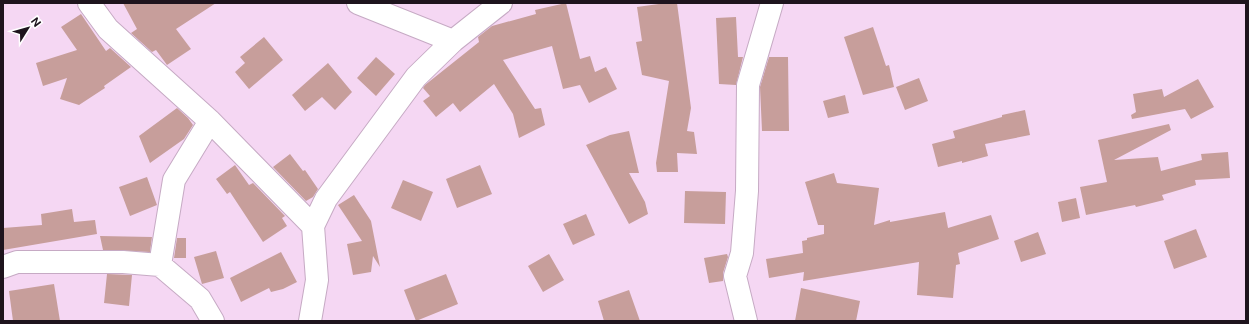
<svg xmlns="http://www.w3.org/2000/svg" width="1249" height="324" font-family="'Public Sans',sans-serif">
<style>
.building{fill:#c79e9b}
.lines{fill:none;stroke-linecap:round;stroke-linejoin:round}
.street-casing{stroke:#c6aac4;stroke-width:24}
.street{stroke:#fff;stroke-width:22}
</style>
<rect width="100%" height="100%" fill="#f5d7f3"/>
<!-- building -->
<path class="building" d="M 123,3 L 216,3 L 176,29 L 191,49 L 167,65 L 156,50 L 152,52 L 131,33 L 137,29 Z
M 566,3 L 580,59 L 590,56 L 595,72 L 606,67 L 617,89 L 589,103 L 580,85 L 563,89 L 552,46 L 503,60 L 535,109 L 541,108 L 545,125 L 519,138 L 513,114 L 494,84 L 460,112 L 453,103 L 436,117 L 423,101 L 430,96 L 423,88 L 425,85 L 479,42 L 478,37 L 492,26 L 536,14 L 535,10 Z
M 666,3 L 677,3 L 691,108 L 687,131 L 694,132 L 697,154 L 677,153 L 678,172 L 657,172 L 656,163 L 669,81 L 642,75 L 636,42 L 642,41 L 637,7 Z
M 81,14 L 106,51 L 110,48 L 131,67 L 104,86 L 105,88 L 79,105 L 60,99 L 67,78 L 43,86 L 36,63 L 77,50 L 61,27 Z
M 736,17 L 738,57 L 743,57 L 736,85 L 719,84 L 716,18 Z
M 873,27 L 886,66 L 889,65 L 894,87 L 863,95 L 844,37 Z
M 264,37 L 283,60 L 249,89 L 235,72 L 245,63 L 240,57 Z
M 376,57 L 395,74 L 376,96 L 357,78 Z
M 769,57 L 788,57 L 789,131 L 762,131 L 760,87 Z
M 328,63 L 352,92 L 335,110 L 322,97 L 305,111 L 292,95 Z
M 919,78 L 928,101 L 905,110 L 896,87 Z
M 1198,79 L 1214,107 L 1191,119 L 1185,109 L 1132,119 L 1131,115 L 1136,112 L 1133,94 L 1162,89 L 1164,97 Z
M 845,95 L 849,113 L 828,118 L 823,101 Z
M 177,108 L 188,118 L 193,125 L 184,139 L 150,163 L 139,136 Z
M 1025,110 L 1030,135 L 985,144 L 988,156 L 962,163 L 962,161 L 938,167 L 932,144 L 955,138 L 953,131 L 1002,117 L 1002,115 Z
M 1169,124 L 1171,130 L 1114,160 L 1158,157 L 1161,171 L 1202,160 L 1201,154 L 1228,152 L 1230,178 L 1195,180 L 1196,185 L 1162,195 L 1164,200 L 1136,207 L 1135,205 L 1086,215 L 1080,187 L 1107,182 L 1098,140 Z
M 629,131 L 639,173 L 629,173 L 645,202 L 648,214 L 629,224 L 586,145 L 610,135 Z
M 290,154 L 303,171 L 305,170 L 318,189 L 313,197 L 306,201 L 273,167 Z
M 235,165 L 249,185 L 253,183 L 285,216 L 282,218 L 287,226 L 263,242 L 230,192 L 227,194 L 216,179 Z
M 480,165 L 492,194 L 457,208 L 446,179 Z
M 834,173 L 837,183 L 879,188 L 874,225 L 890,220 L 890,222 L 945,212 L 948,228 L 991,215 L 999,239 L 958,253 L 960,264 L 956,265 L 953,298 L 917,295 L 919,262 L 803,281 L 804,272 L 769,278 L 766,259 L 803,253 L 802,241 L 807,240 L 807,238 L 824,234 L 824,225 L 818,225 L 805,182 Z
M 147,177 L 157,205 L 130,216 L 119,187 Z
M 403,180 L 433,192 L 421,221 L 391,208 Z
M 685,191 L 726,192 L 725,224 L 684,223 Z
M 354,195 L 371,221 L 380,267 L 373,256 L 371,272 L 353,275 L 347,244 L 362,241 L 338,205 Z
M 1076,198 L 1080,218 L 1062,222 L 1058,202 Z
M 72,209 L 74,222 L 95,220 L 97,234 L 3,250 L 3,228 L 42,225 L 41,214 Z
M 586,214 L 595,235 L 573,245 L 563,224 Z
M 1196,229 L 1207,257 L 1174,269 L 1164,241 Z
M 1038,232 L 1046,254 L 1021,262 L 1014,241 Z
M 100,236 L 152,237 L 150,252 L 103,250 Z
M 177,238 L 186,238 L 186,258 L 174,258 Z
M 216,251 L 224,278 L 202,284 L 194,257 Z
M 281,252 L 297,282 L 283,289 L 271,292 L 269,288 L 241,302 L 230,278 Z
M 549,254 L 564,280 L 543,292 L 528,266 Z
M 727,254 L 728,257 L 723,273 L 723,281 L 709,283 L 704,258 Z
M 107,274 L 132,275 L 129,306 L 104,303 Z
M 446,274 L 458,304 L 416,321 L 404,290 Z
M 54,284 L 60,321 L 13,321 L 9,291 Z
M 801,288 L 860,301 L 856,321 L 795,321 Z
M 629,290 L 640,321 L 604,321 L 598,301 Z"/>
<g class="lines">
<!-- street casing -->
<g class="street-casing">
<path id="street" d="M 89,3 L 108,29 L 210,121 L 313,226
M 358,3 L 453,41
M 210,121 L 174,180 L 160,265 L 200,299 L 213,321
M 3,267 L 17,262 L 123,262 L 160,265
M 310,321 L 317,280 L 313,226 L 326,199 L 416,77 L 453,41 L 501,3
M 746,321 L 735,276 L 742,253 L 747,191 L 748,85 L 772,3"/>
</g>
<!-- street -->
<use href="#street" class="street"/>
</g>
<!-- border -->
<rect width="1249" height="324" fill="none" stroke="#1e141d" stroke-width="8"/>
<!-- north arrow -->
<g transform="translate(28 28) rotate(53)" stroke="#ffffff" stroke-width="3" paint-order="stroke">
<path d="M0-3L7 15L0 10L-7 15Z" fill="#1e141d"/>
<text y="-6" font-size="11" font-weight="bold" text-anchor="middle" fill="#1e141d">N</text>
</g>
</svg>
